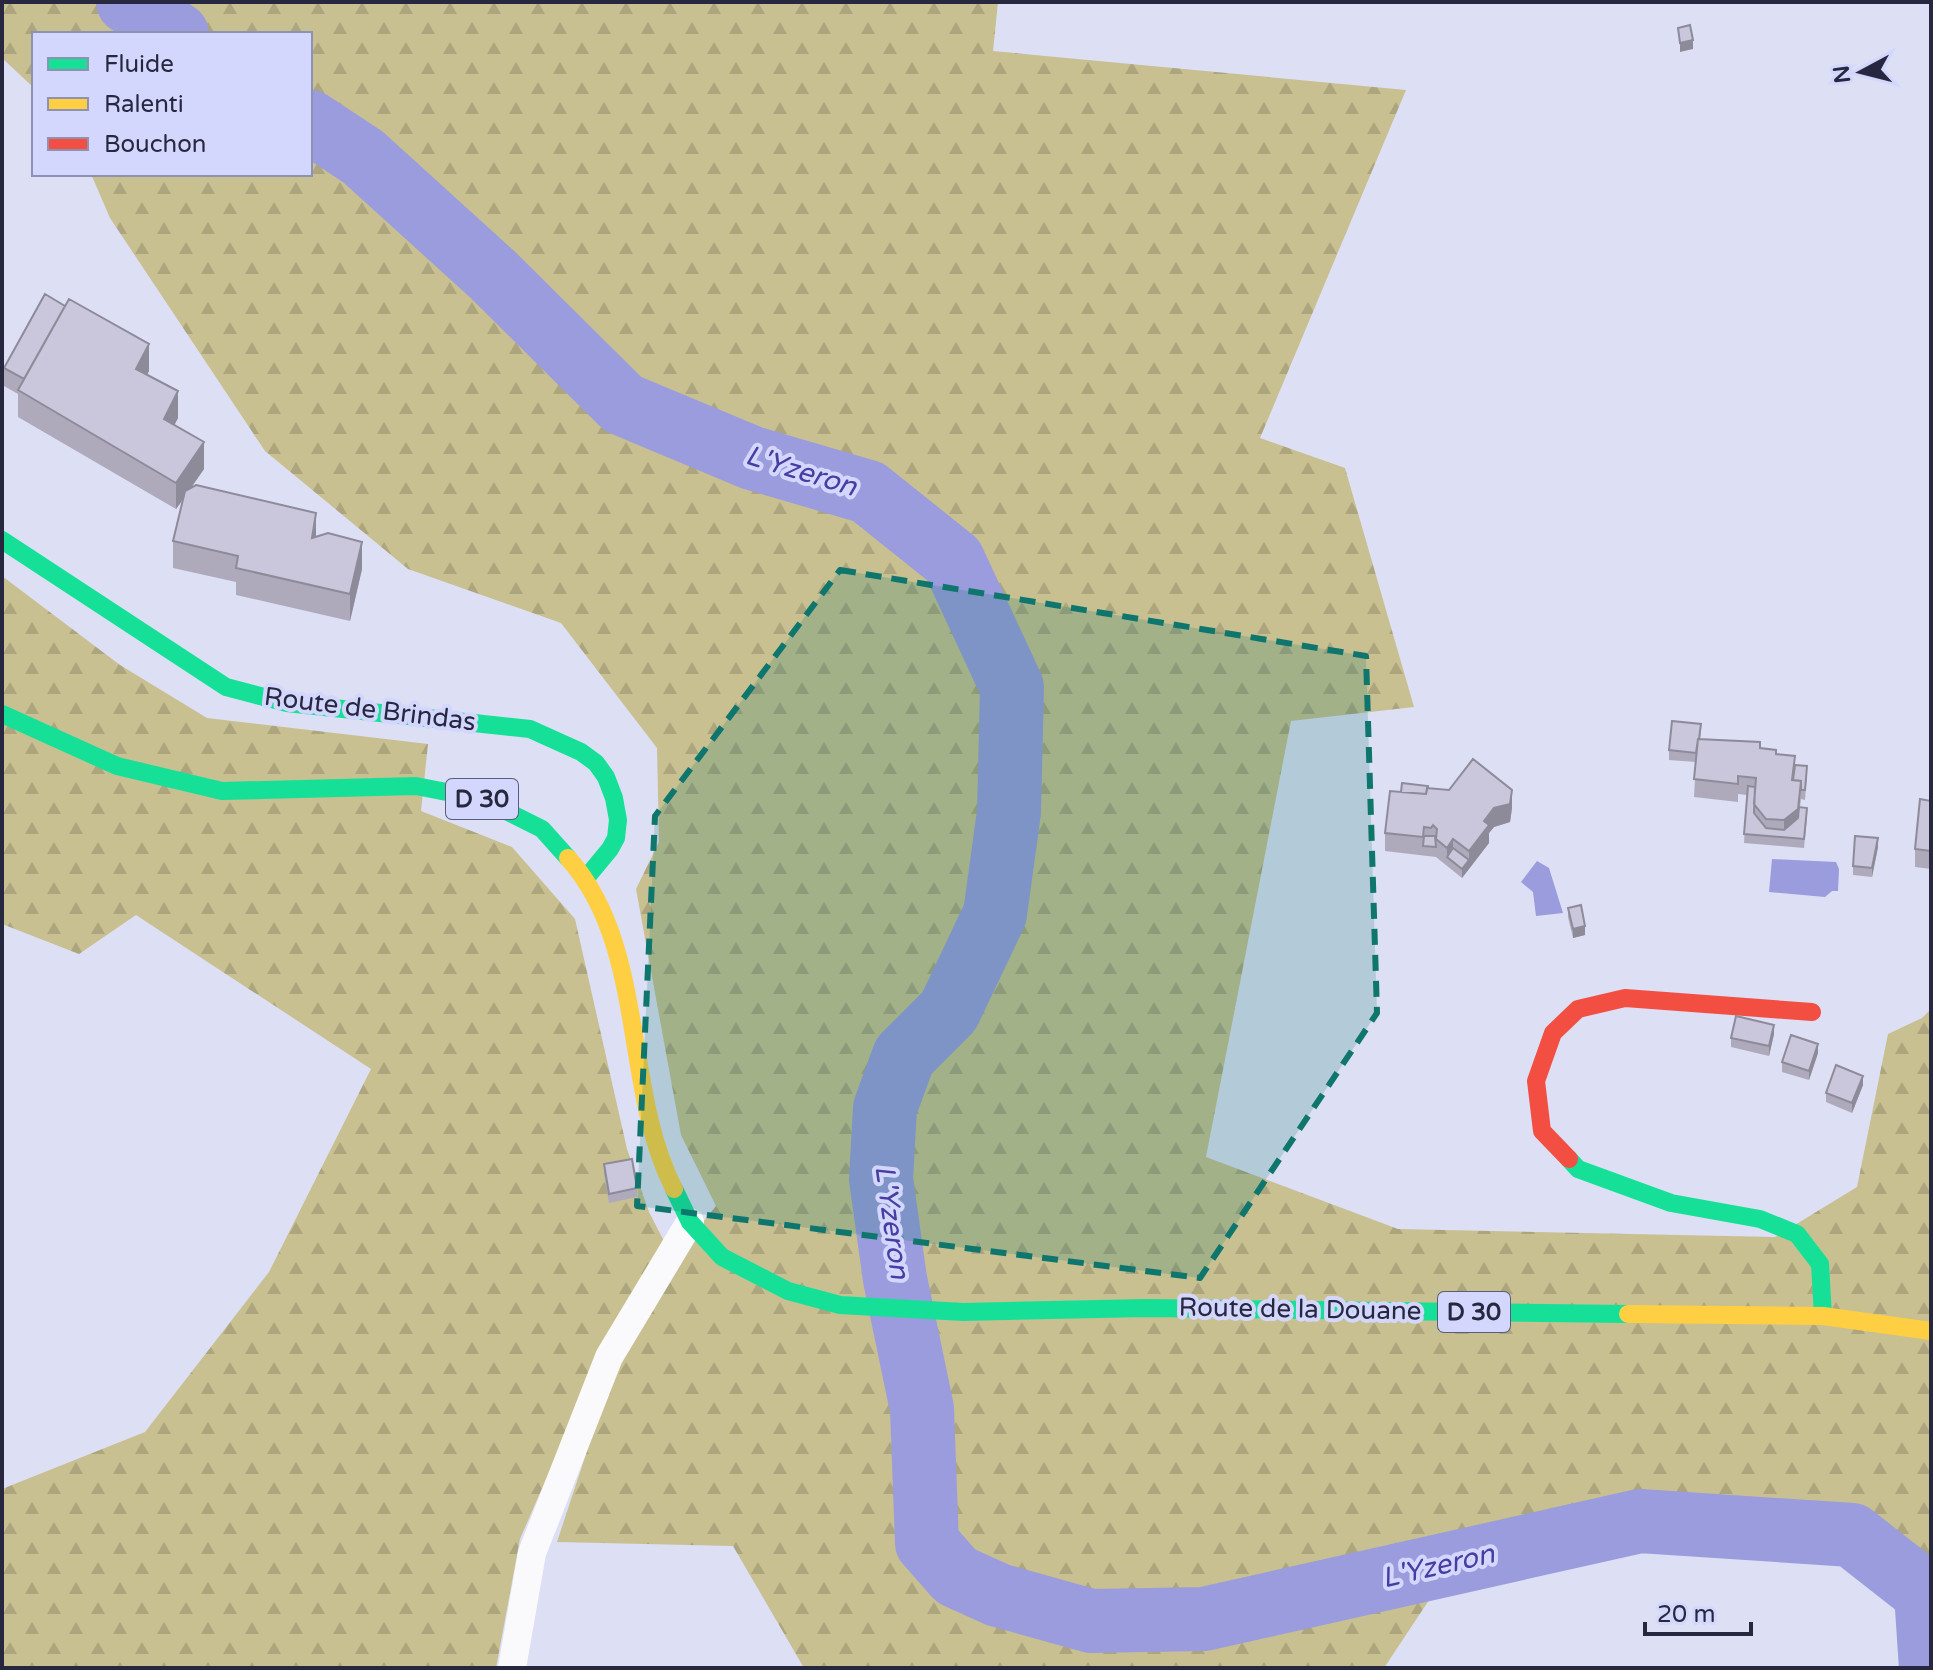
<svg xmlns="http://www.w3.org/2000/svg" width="1933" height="1670" font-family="'Varela Round',sans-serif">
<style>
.forest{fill:url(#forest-firs)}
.water{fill:#9a9cdd}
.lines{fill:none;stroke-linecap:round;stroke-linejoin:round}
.river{stroke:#9a9cdd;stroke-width:64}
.street{stroke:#fafafd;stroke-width:28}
.fast{stroke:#16e098;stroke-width:18}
.slow{stroke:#ffcf43;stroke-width:18}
.jam{stroke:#f24e42;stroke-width:18}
.wall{fill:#aeaabc}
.shaded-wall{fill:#8d8b99}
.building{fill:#cac6db;stroke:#8d8b99;stroke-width:2}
.marked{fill:#0f766e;fill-opacity:0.2;stroke:#0f766e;stroke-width:6;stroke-dasharray:16 10;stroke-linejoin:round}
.labels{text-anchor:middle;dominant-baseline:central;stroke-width:8;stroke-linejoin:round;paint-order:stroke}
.shield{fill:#d4d7fd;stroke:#5b5c79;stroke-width:2}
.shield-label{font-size:24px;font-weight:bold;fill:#272840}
.street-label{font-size:26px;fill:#272840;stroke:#d4d7fd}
.water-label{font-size:28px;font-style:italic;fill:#463ea2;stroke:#d4d7fd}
</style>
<defs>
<pattern id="forest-firs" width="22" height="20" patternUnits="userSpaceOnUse" patternTransform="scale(2)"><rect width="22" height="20" fill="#c8c090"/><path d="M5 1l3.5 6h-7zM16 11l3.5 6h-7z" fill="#aca57d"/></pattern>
</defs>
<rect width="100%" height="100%" fill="#dddff4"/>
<!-- forest -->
<path class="forest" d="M 2,2 L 998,2 L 993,51 L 1406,90 L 1260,438 L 1345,468 L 1414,707 L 1291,721 L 1206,1157 L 1398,1229 L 1775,1237 L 1857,1187 L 1888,1034 L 1922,1018 L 1931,1009 L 1931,1668 L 1910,1668 L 1910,1602 L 1848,1551 L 1651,1540 L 1441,1582 L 1384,1668 L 804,1668 L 733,1546 L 557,1542 L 617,1360 L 677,1254 L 716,1206 L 681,1135 L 636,889 L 659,842 L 657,748 L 561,623 L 408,569 L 265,451 L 110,218 L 91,174 L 310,174 L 310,34 L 34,34 L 34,88 L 2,58 Z
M 2,576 L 120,665 L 207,718 L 428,744 L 421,811 L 512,847 L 575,919 L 627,1149 L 649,1212 L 667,1247 L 600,1355 L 520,1539 L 496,1668 L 2,1668 L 2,1489 L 145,1432 L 269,1272 L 371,1069 L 136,915 L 79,954 L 2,924 Z"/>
<!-- water -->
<path class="water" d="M 1772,859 L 1836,862 L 1839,869 L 1838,891 L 1832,891 L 1825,897 L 1769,892 Z
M 1537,861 L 1549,868 L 1563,913 L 1536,916 L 1533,892 L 1521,882 Z"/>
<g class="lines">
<!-- river -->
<path class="river" d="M 128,2 L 177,34
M 310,122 L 363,157 L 493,275 L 623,404 L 752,458 L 868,492 L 953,560 L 1012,687 L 1009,812 L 995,914 L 949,1011 L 904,1056 L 885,1108 L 881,1179 L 895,1279 L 922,1409 L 927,1543 L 956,1576 L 998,1595 L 1091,1621 L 1204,1619 L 1640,1521 L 1852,1535 L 1926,1593 L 1931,1668"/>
<!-- street -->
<path class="street" d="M 512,1668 L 532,1553 L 609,1357 L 690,1222"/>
<!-- fast -->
<path class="fast" d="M 2,540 L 226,687 L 287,703 L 530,729 L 581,752 L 596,763 L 606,777 L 614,798 L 618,820 L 616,838 L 610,849 L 586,878
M 2,714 L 117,766 L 222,791 L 416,786 L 482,799 L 542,829 L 568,858
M 1569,1159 L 1578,1169 L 1671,1203 L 1760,1219 L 1797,1234 L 1820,1264 L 1823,1316
M 674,1189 L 690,1222 L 722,1257 L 788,1291 L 840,1305 L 963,1312 L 1146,1308 L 1628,1314"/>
<!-- slow -->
<path class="slow" d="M 568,858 C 647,946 622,1087 674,1189
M 1628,1314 L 1823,1316 L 1931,1331"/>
<!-- jam -->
<path class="jam" d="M 1569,1159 L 1542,1131 L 1536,1081 L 1553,1033 L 1578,1009 L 1625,998 L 1812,1012"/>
</g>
<!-- wall -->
<path class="wall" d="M 4,368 L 149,371 L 147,374 L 178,418 L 174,425 L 204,469 L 191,488 L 316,537 L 362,569 L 350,621 L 236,595 L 236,582 L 173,568 L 173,541 L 183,500 L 176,509 L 18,417 L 18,394 L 4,386 Z
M 1701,733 L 1700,739 L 1760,748 L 1776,754 L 1795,765 L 1807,775 L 1805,800 L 1801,799 L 1800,807 L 1807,817 L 1804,848 L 1744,843 L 1747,795 L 1738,794 L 1738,802 L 1694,797 L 1696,762 L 1669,760 L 1669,750 Z
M 1428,788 L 1512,808 L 1510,822 L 1494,827 L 1489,833 L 1489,843 L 1462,878 L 1436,857 L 1385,851 L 1385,833 Z
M 1931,792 L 1931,869 L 1915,867 L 1915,849 Z
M 1878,847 L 1872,877 L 1853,875 L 1853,866 Z
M 1568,908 L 1585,935 L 1573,938 L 1568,917 Z
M 1774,1034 L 1769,1056 L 1731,1047 L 1731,1038 Z
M 1818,1053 L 1809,1080 L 1782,1072 L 1782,1062 Z
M 1863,1085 L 1852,1113 L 1826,1102 L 1826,1093 Z
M 604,1164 L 637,1188 L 637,1197 L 609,1203 L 604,1174 Z"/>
<!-- shaded-wall -->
<path class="shaded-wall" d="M 1693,40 L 1693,49 L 1680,52 L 1680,43 Z
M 149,344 L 149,371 L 136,396 L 136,369 Z
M 178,391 L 178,418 L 164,446 L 164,419 Z
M 204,442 L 204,469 L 176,509 L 176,483 Z
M 316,513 L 316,540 L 312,538 Z
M 362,542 L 362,569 L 350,621 L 350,594 Z
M 1801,781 L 1798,827 L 1784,837 L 1784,820 Z
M 1512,790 L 1512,808 L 1510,822 L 1494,827 L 1489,833 L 1489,843 L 1462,878 L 1462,869 L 1469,860 L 1469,851 L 1484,821 L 1494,808 Z
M 1878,838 L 1878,847 L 1872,877 L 1872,868 Z
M 1453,839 L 1453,858 L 1447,857 L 1447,848 Z
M 1585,926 L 1585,935 L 1573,938 L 1573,929 Z
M 1774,1025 L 1774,1034 L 1769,1056 L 1769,1046 Z
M 1818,1044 L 1818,1053 L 1809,1080 L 1809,1071 Z
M 1863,1076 L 1863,1085 L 1852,1113 L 1852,1103 Z"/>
<!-- building -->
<path class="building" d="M 1690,25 L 1693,40 L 1680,43 L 1678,28 Z
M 45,294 L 65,306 L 24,379 L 4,368 Z
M 69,299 L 149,344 L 136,369 L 178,391 L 164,419 L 204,442 L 176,483 L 18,390 Z
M 196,485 L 316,513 L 312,538 L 328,533 L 362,542 L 350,594 L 236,568 L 238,556 L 173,541 L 185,491 Z
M 1672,721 L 1701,724 L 1699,739 L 1698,739 L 1696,753 L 1669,750 Z
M 1698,739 L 1760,742 L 1760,748 L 1776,750 L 1776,754 L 1795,756 L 1792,780 L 1801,781 L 1798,809 L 1784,820 L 1766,819 L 1754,804 L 1756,778 L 1738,776 L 1738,784 L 1694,779 Z
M 1473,759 L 1512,790 L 1510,804 L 1494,808 L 1484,821 L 1489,825 L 1469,851 L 1453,839 L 1447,848 L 1436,839 L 1437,829 L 1433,825 L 1431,828 L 1424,827 L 1423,837 L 1385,833 L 1390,791 L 1426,794 L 1427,788 L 1449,790 Z
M 1795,765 L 1807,766 L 1805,790 L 1801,790 L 1801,781 L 1793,780 Z
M 1402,783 L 1428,786 L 1426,794 L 1401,792 Z
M 1748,786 L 1755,787 L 1754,813 L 1766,828 L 1784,830 L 1798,818 L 1799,807 L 1807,808 L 1804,839 L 1744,834 Z
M 1920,799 L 1931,801 L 1931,851 L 1915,849 Z
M 1424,836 L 1435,836 L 1436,847 L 1423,846 Z
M 1855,836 L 1878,838 L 1872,868 L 1853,866 Z
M 1453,848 L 1469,860 L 1462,869 L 1447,857 Z
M 1581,905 L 1585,926 L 1573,929 L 1568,908 Z
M 1736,1016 L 1774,1025 L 1769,1046 L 1731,1038 Z
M 1791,1035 L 1818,1044 L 1809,1071 L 1782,1062 Z
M 1836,1065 L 1863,1076 L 1852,1103 L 1826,1093 Z
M 632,1159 L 637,1188 L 609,1194 L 604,1164 Z"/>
<!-- marked area -->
<path class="marked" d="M 840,570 L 1366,656 L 1377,1013 L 1200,1278 L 637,1206 L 655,816 Z"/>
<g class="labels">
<!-- shield labels -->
<g class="shield">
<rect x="446" y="779" width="72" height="40" rx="6"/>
<rect x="1438" y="1292" width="72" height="40" rx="6"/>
</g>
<g class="shield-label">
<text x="482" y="799">D 30</text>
<text x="1474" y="1312">D 30</text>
</g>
<!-- street labels -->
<g class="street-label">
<text transform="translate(370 709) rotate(7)">Route de Brindas</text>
<text transform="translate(1300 1309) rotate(1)">Route de la Douane</text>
</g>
<!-- water labels -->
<g class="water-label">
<text transform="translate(801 471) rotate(17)">L'Yzeron</text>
<text transform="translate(892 1222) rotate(82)">L'Yzeron</text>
<text transform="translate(1438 1566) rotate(-13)">L'Yzeron</text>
</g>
</g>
<!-- border -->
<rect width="1933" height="1670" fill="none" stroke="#272840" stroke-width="8"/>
<!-- legend -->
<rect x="32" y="32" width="280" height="144" fill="#d4d7fd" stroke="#8f91b1" stroke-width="2"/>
<rect x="48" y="58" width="40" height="12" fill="#16e098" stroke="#8f91b1" stroke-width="2"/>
<text x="104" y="72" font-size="24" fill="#272840">Fluide</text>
<rect x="48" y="98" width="40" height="12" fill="#ffcf43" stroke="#8f91b1" stroke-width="2"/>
<text x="104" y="112" font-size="24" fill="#272840">Ralenti</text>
<rect x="48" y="138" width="40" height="12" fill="#f24e42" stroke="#8f91b1" stroke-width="2"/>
<text x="104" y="152" font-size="24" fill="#272840">Bouchon</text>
<!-- north arrow -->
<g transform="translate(1861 72) rotate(263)" stroke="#d4d7fd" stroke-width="6" paint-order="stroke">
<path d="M0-6L14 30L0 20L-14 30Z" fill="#272840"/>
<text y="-12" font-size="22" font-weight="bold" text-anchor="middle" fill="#272840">N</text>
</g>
<!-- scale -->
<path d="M1645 1622v12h106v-12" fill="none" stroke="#272840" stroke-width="4"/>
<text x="1657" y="1622" font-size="24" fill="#272840" stroke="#d4d7fd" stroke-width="6" paint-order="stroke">20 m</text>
</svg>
